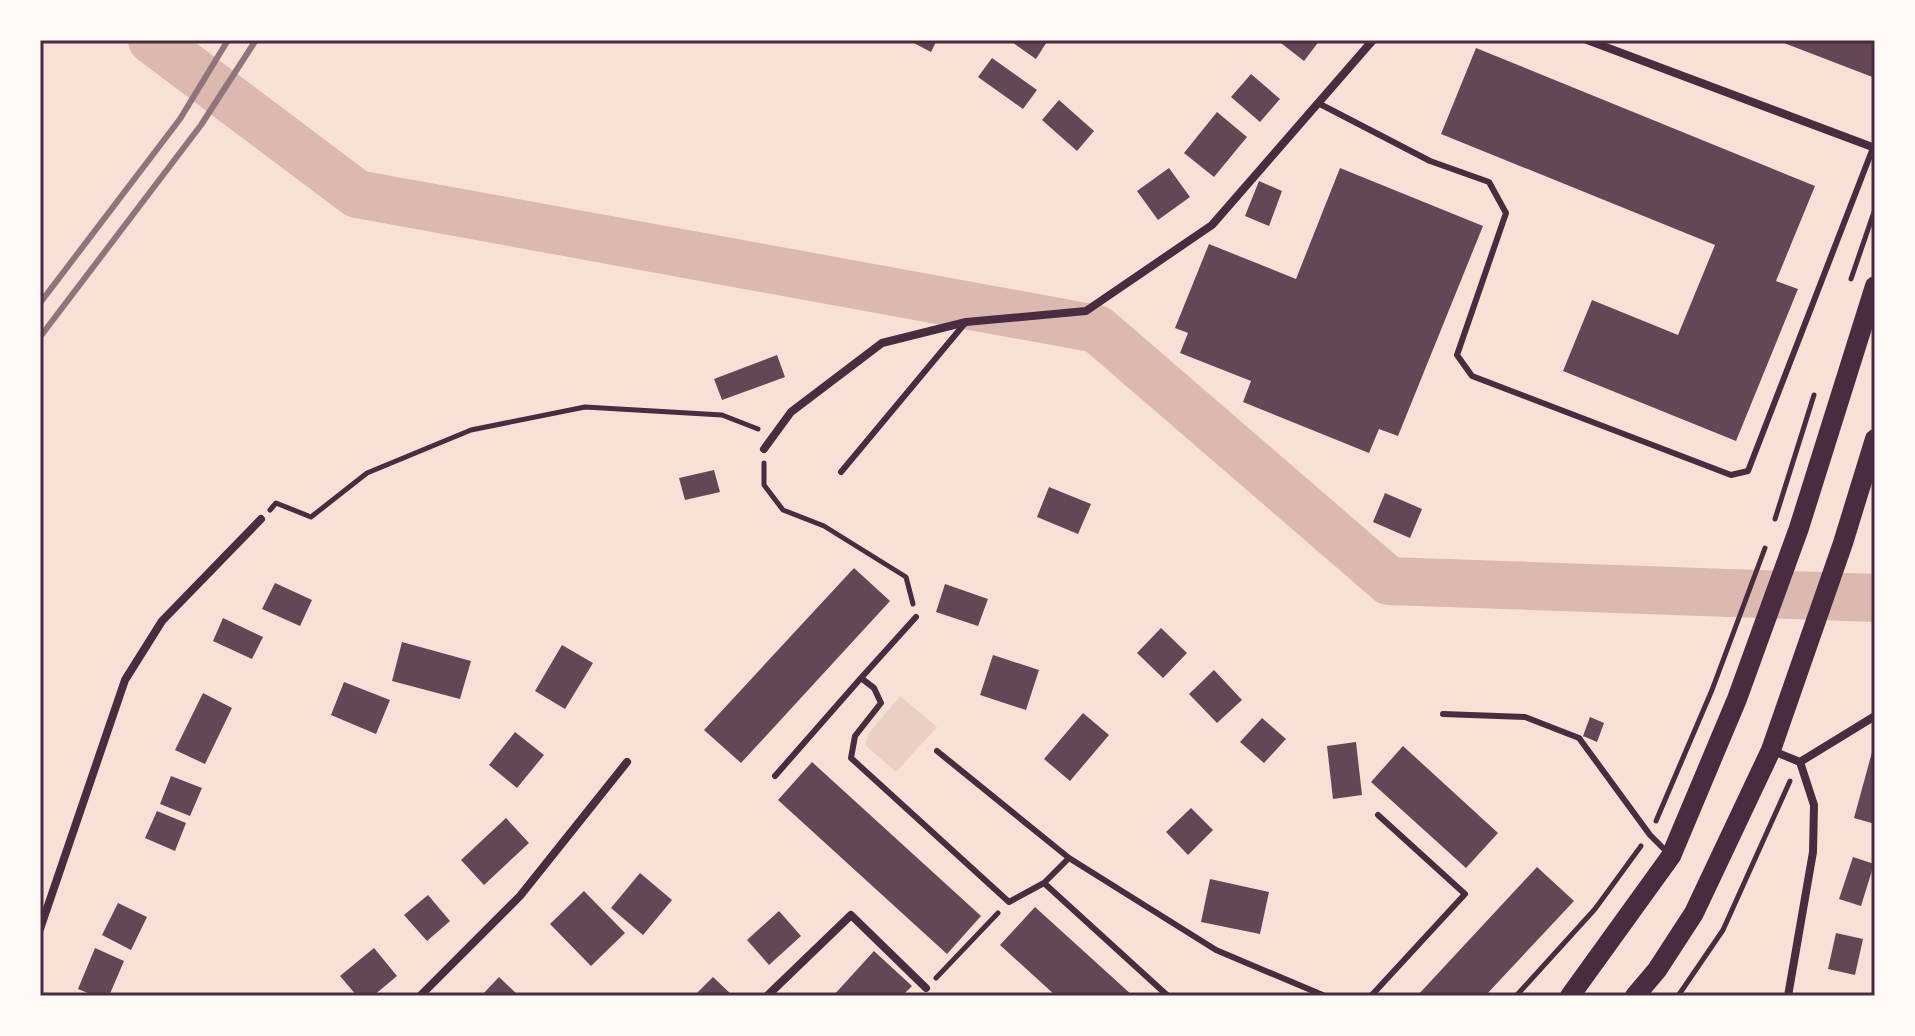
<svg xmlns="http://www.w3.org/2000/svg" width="1915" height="1036" font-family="Raleway,sans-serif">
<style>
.green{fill:#ebcfc5}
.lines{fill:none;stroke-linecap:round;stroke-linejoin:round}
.river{stroke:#dcb8b0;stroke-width:48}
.building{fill:#644757}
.path{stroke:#4a2c40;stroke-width:5}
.service{stroke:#4a2c40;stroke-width:6}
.minor{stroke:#4a2c40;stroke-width:8}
.primary{stroke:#4a2c40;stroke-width:20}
.rail{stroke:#8f747c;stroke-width:6}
.neatline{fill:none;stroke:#4a2c40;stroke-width:3}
</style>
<rect width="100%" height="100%" fill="#f7e1d7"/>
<!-- green -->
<path class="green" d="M 900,696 L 937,727 L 896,772 L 865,745 L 869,733 Z"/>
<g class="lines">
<!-- river -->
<path class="river" d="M 152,40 L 357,194 L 1097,329 L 1389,581 L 1875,598"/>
</g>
<!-- building -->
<path class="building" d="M 908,40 L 937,40 L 931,52 Z
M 1009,40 L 1048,40 L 1036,59 Z
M 1277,40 L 1320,40 L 1304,61 Z
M 1776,40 L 1875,40 L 1875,78 Z
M 1476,48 L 1815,186 L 1776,281 L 1798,289 L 1736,441 L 1563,371 L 1592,300 L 1678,335 L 1715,245 L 1441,134 Z
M 992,58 L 1037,90 L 1023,109 L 978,77 Z
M 1251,74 L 1280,99 L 1260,122 L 1231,97 Z
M 1059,100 L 1094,131 L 1077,151 L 1042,120 Z
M 1217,112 L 1247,137 L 1214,177 L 1184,153 Z
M 1169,168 L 1190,197 L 1158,220 L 1137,191 Z
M 1340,168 L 1483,226 L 1398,436 L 1379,429 L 1369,453 L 1243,402 L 1251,381 L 1180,353 L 1188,333 L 1175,328 L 1209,244 L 1296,279 Z
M 1259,181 L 1282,191 L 1269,226 L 1245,216 Z
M 777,355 L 785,377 L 722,400 L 714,379 Z
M 714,470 L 720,492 L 685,500 L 679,478 Z
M 1049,487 L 1091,504 L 1078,534 L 1037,517 Z
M 1385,493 L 1422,509 L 1410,538 L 1373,522 Z
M 854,568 L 890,601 L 741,763 L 704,730 Z
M 275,583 L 312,600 L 300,626 L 262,609 Z
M 945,584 L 988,599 L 978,626 L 936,612 Z
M 223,618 L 263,637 L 252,659 L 213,641 Z
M 1161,628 L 1187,653 L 1163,678 L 1137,653 Z
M 402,642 L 471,661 L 460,699 L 392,681 Z
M 562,645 L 593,663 L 565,709 L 535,691 Z
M 993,655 L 1039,670 L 1026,710 L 980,695 Z
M 1214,670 L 1242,700 L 1217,723 L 1189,694 Z
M 344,682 L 390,700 L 376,734 L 331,715 Z
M 203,693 L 232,708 L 205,764 L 175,750 Z
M 1083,713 L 1109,735 L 1070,781 L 1044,759 Z
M 1590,717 L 1604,723 L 1597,742 L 1583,736 Z
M 1262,718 L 1286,739 L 1264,763 L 1240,742 Z
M 515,732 L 544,755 L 517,788 L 489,765 Z
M 1356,742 L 1362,795 L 1333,799 L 1327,746 Z
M 1874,745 L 1875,745 L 1875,824 L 1854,818 Z
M 1403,746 L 1498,833 L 1466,868 L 1371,782 Z
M 812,762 L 981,916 L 947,954 L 778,800 Z
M 171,776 L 202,788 L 190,816 L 160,804 Z
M 1191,808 L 1213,830 L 1188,855 L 1166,832 Z
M 157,811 L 186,823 L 175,851 L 145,838 Z
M 506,818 L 529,843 L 484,885 L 461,860 Z
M 1853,857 L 1874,864 L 1861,906 L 1839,899 Z
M 1537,867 L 1574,901 L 1485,996 L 1417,996 Z
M 640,873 L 672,900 L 643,935 L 611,908 Z
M 1210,879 L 1269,892 L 1260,934 L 1201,922 Z
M 584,891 L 625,933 L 591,966 L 550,924 Z
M 428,895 L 450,921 L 427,941 L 404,915 Z
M 118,903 L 147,917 L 131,950 L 102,935 Z
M 1035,907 L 1133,996 L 1056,996 L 1000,945 Z
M 779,911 L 801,936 L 769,965 L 747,940 Z
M 1836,933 L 1863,939 L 1855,975 L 1828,969 Z
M 95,948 L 124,961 L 109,996 L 95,996 L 78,989 Z
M 374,948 L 397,976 L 373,996 L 357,996 L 340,976 Z
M 874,951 L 912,986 L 902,996 L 833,996 Z
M 499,977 L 519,996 L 481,996 Z
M 713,977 L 733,996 L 694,996 Z"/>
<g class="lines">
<!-- path -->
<path class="path" d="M 1851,279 L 1875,209
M 764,463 L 764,485 L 783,510 L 824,526 L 906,577 L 913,604
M 270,510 L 276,503 L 311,517 L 367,473 L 471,430 L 585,407 L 722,415 L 758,429
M 1775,519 L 1814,395
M 1656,821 L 1712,690 L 1765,548
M 936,978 L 998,913
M 1516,996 L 1595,909 L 1641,846
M 1678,996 L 1723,930 L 1790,781"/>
<!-- service -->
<path class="service" d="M 1318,103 L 1430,161 L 1489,182 L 1506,213 L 1457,355 L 1472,376 L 1731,475 L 1748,471 L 1873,148
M 841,472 L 966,322
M 861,678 L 916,617
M 1443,714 L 1525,717 L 1579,738 L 1650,835 L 1669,854
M 937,751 L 1069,858 L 1216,950 L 1325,996
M 775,776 L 861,678 L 874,688 L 881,703 L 855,736 L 851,758 L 1009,902 L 1044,883 L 1168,996
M 1044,883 L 1069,858
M 1371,996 L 1465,894 L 1378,815"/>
<!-- minor -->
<path class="minor" d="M 1587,40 L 1875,148
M 764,449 L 791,412 L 882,343 L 966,322 L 1086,311 L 1212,225 L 1373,40
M 1773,751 L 1800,762 L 1814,805 L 1813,852 L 1788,996
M 1800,762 L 1875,716
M 40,929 L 125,680 L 162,621 L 261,519
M 420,996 L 520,896 L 627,762
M 767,996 L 851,915 L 926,988"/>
<!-- primary -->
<path class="primary" d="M 1570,996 L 1671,856 L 1737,699 L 1799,528 L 1875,286
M 1635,996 L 1657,970 L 1694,913 L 1771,750 L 1843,543 L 1875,439"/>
<!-- rail -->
<path class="rail" d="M 40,303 L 180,119 L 228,40
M 40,337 L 201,125 L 256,40"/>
</g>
<!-- border -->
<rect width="1915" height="1036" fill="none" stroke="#fffaf5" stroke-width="84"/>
<rect x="42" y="42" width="1831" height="952" class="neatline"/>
</svg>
